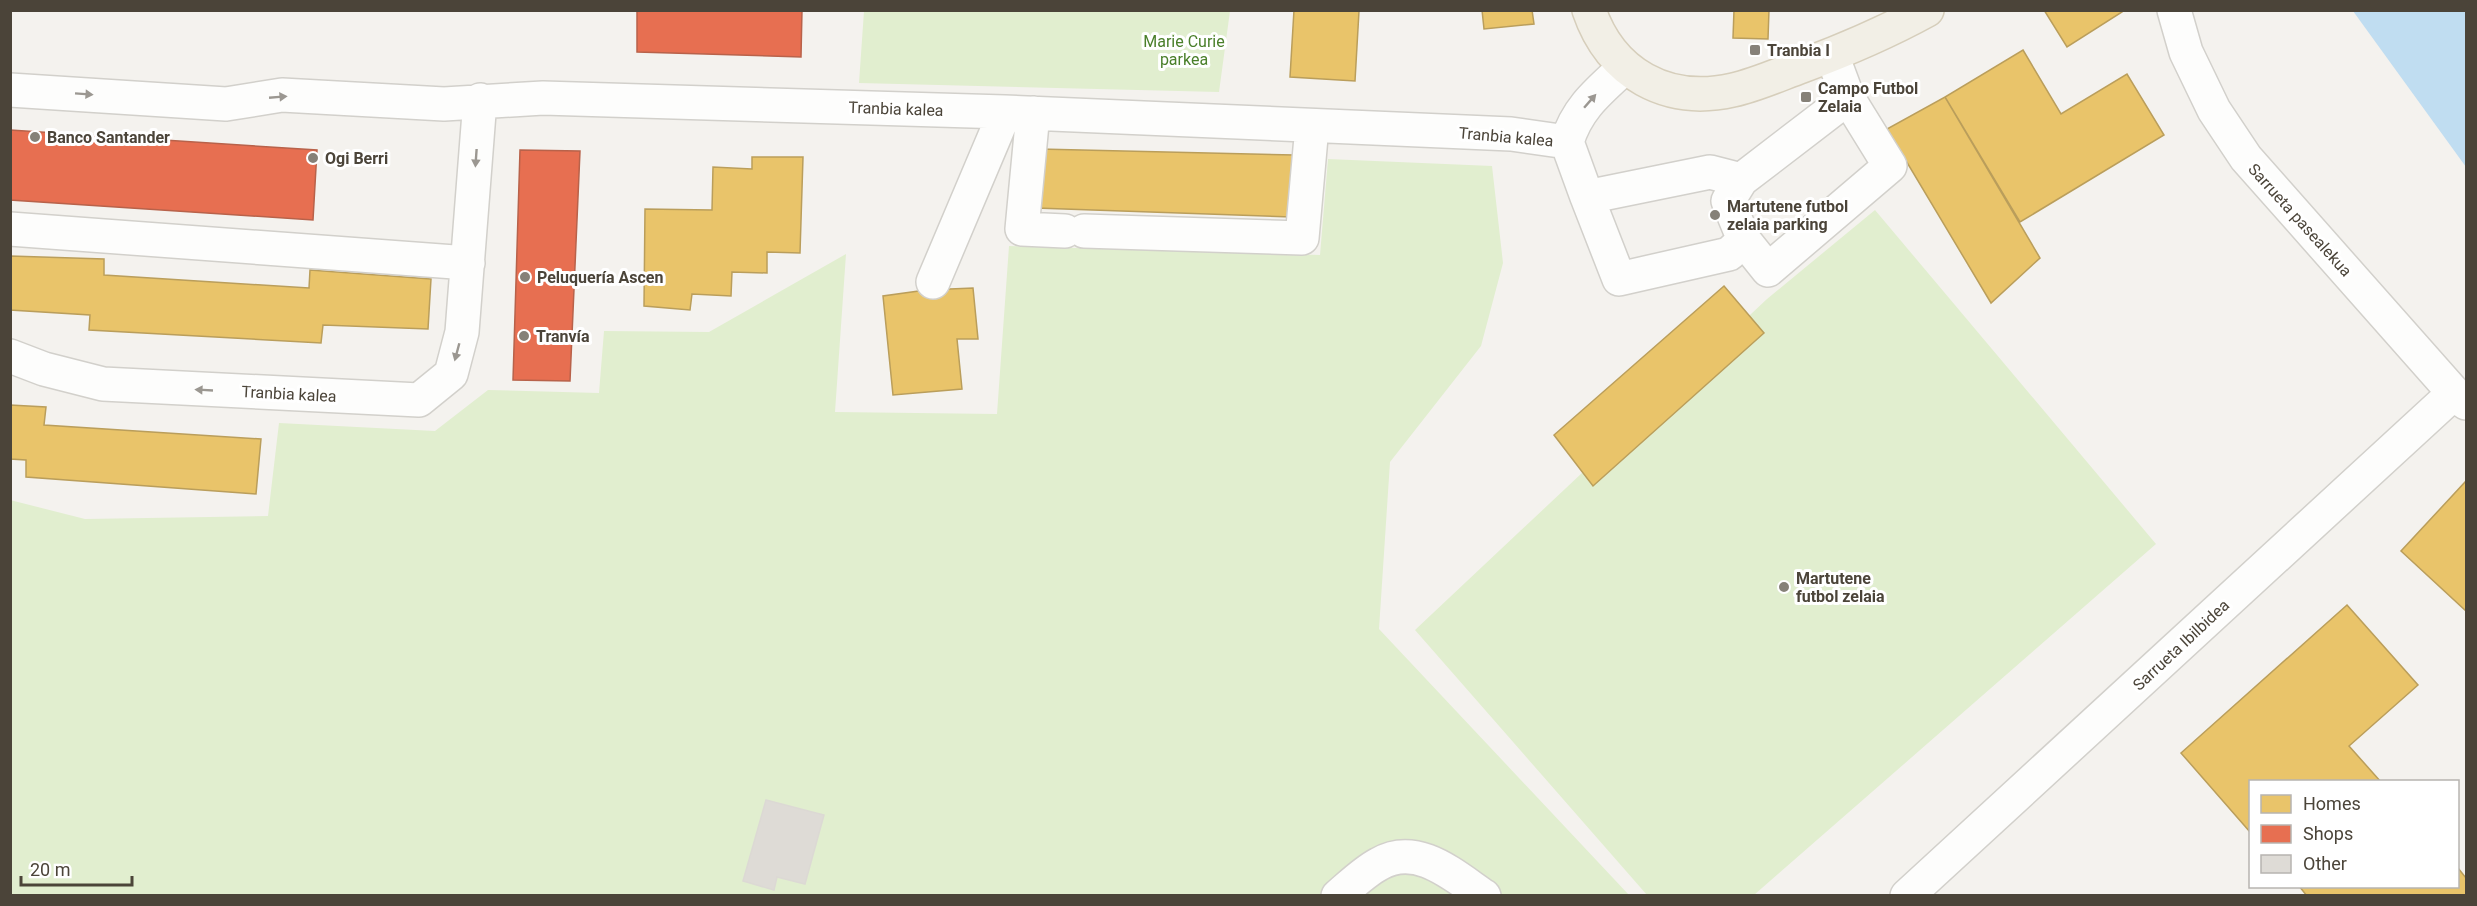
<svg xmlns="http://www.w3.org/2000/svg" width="2477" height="906" font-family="Roboto,sans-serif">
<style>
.green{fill:#e1eecf}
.water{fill:#c0ddf1}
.homes{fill:#e9c46a;stroke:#ba9e5b;stroke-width:1.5}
.shops{fill:#e76f51;stroke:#b8624a;stroke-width:1.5}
.building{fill:#dedbd6;stroke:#dcd9d4;stroke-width:1.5}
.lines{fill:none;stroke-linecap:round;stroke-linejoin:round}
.minor-casing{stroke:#d2d0cb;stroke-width:36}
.major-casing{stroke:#d6cebb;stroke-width:36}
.minor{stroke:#fdfdfc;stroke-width:33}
.major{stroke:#f2efe6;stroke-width:33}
.oneway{fill:#9b9791}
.poi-dot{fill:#868178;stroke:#fff;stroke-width:2}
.labels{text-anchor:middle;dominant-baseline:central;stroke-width:6;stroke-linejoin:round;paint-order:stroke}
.park-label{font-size:16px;fill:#4a7f2a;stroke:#fff}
.poi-label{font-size:16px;font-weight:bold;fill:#4b4439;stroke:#fff;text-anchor:start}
.street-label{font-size:16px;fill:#4b4439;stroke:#fff}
</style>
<rect width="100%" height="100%" fill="#f4f2ee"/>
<!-- green -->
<path class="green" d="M 864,11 L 864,10 L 1230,11 L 1219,92 L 859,83 Z
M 1328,159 L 1492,166 L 1503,263 L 1481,346 L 1390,462 L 1379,629 L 1629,895 L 11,895 L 10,500 L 85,519 L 268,516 L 279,423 L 435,431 L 488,390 L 599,393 L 604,331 L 709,332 L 846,254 L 835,412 L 997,414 L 1009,246 L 1320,255 Z
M 1875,210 L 2156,544 L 1754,895 L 1647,895 L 1415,630 L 1767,299 Z"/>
<!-- water -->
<path class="water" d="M 2353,11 L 2466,11 L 2466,167 Z"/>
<!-- homes -->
<path class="homes" d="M 1294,10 L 1359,11 L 1355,81 L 1290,77 Z
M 1482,10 L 1532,10 L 1534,24 L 1484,29 Z
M 1734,10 L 1769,10 L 1768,39 L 1733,38 Z
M 2044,10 L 2121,10 L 2122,12 L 2067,47 Z
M 2023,50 L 2061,114 L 2127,74 L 2164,135 L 2020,222 L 1945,97 Z
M 1945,97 L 2040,258 L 1991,303 L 1887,129 Z
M 1039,149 L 1294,155 L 1291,217 L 1036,208 Z
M 752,157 L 803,157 L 800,253 L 767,252 L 767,273 L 732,272 L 731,296 L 692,294 L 690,310 L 644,306 L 645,209 L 712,210 L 713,167 L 752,169 Z
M 10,256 L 104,259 L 104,275 L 309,288 L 310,270 L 431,279 L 428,329 L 323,325 L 321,343 L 89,330 L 90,315 L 10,310 Z
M 1724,286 L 1764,333 L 1593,486 L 1554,435 Z
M 973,288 L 978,339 L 957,339 L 962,389 L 893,395 L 883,296 L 926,290 Z
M 10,405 L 46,407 L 44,425 L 261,439 L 256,494 L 26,477 L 26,460 L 10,459 Z
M 2466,481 L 2466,611 L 2401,551 Z
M 2347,605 L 2418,685 L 2349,746 L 2381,782 L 2250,782 L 2250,832 L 2181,753 Z
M 2458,868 L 2466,878 L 2466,896 L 2307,896 L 2299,886 L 2458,886 Z"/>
<!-- shops -->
<path class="shops" d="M 637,10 L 802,10 L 801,57 L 637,52 Z
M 10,130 L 317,150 L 313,220 L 10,200 Z
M 520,150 L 580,151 L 570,381 L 513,380 Z"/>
<!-- building -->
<path class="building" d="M 766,800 L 824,815 L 805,884 L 777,877 L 774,890 L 743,881 Z"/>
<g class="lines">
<!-- minor casing -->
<g class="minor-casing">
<path id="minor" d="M 2174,10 L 2186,52 L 2214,110 L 2246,158 L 2454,393 L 2466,403
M 10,90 L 226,104 L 282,95 L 444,104 L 543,98 L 1005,112 L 1511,134 L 1567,142
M 1033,113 L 1022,229 L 1065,231
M 1567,142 L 1587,197 L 1710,172 L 1741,180 L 1848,98 L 1832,55
M 1567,142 C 1577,108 1599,91 1625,67
M 1587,197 L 1619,279 L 1729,254 L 1744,240 L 1728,201 L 1741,180
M 10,229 L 468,263
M 1084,231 L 1302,238 L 1312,126
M 1744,240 L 1768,270 L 1890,166 L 1848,98
M 933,282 L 1005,112
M 10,356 L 44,369 L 103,384 L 419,400 L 451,374 L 462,332 L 480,100
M 1338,896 C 1351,885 1364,872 1379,864 C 1417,842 1453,875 1484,896
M 1907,896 L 2454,393"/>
</g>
<!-- major casing -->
<g class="major-casing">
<path id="major" d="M 1589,10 C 1611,74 1667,105 1733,90 C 1756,85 1780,74 1802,66 C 1845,50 1887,32 1927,10"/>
</g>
<!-- minor -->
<use href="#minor" class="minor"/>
<!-- major -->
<use href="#major" class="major"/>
</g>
<!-- one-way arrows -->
<defs><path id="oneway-solid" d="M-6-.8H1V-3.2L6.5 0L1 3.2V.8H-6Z" transform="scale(1.5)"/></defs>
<g class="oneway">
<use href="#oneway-solid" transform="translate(84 94) rotate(4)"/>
<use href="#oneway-solid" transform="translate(278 97) rotate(-5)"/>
<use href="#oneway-solid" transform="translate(1590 101) rotate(-49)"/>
<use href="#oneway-solid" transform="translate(476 158) rotate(94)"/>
<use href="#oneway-solid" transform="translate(457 352) rotate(105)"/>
<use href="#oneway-solid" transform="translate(204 390) rotate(-177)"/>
</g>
<!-- markers -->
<g class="poi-dot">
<rect x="1749" y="44" width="12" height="12" rx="3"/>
<rect x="1800" y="91" width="12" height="12" rx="3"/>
<circle cx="35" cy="137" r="6"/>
<circle cx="313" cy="158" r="6"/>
<circle cx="1715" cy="215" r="6"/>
<circle cx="525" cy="277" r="6"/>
<circle cx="524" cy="336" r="6"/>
<circle cx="1784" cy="587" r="6"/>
</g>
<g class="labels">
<!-- park labels -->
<g class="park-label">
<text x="1184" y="41">Marie Curie<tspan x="1184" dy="18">parkea</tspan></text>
</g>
<!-- poi labels -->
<g class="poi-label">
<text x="1767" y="50">Tranbia I</text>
<text x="1818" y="88">Campo Futbol<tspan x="1818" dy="18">Zelaia</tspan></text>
<text x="47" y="137">Banco Santander</text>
<text x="325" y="158">Ogi Berri</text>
<text x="1727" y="206">Martutene futbol<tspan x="1727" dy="18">zelaia parking</tspan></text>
<text x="537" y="277">Peluquería Ascen</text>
<text x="536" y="336">Tranvía</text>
<text x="1796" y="578">Martutene<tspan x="1796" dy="18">futbol zelaia</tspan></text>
</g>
<!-- street labels -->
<g class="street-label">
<text transform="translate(896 109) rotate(2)">Tranbia kalea</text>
<text transform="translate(1506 137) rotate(5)">Tranbia kalea</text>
<text transform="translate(2300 220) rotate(48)">Sarrueta pasealekua</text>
<text transform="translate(289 394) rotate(3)">Tranbia kalea</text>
<text transform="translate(2181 645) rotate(-43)">Sarrueta Ibilbidea</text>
</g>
</g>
<!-- border -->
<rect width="2477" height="906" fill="none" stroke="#4b4439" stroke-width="24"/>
<!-- legend -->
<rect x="2249" y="780" width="210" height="108" fill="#ffffff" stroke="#b7b4b0" stroke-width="1.5"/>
<rect x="2261" y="795" width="30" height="18" fill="#e9c46a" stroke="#b7b4b0" stroke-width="1.5"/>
<text x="2303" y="810" font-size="18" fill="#4b4439">Homes</text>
<rect x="2261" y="825" width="30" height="18" fill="#e76f51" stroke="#b7b4b0" stroke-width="1.5"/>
<text x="2303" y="840" font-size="18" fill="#4b4439">Shops</text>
<rect x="2261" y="855" width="30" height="18" fill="#dedbd6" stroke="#b7b4b0" stroke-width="1.5"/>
<text x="2303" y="870" font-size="18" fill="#4b4439">Other</text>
<!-- scale -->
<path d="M21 876v9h111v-9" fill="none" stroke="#4b4439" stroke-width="3"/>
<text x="30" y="876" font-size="18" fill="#4b4439" stroke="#ffffff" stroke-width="4.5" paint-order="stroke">20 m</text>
</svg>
